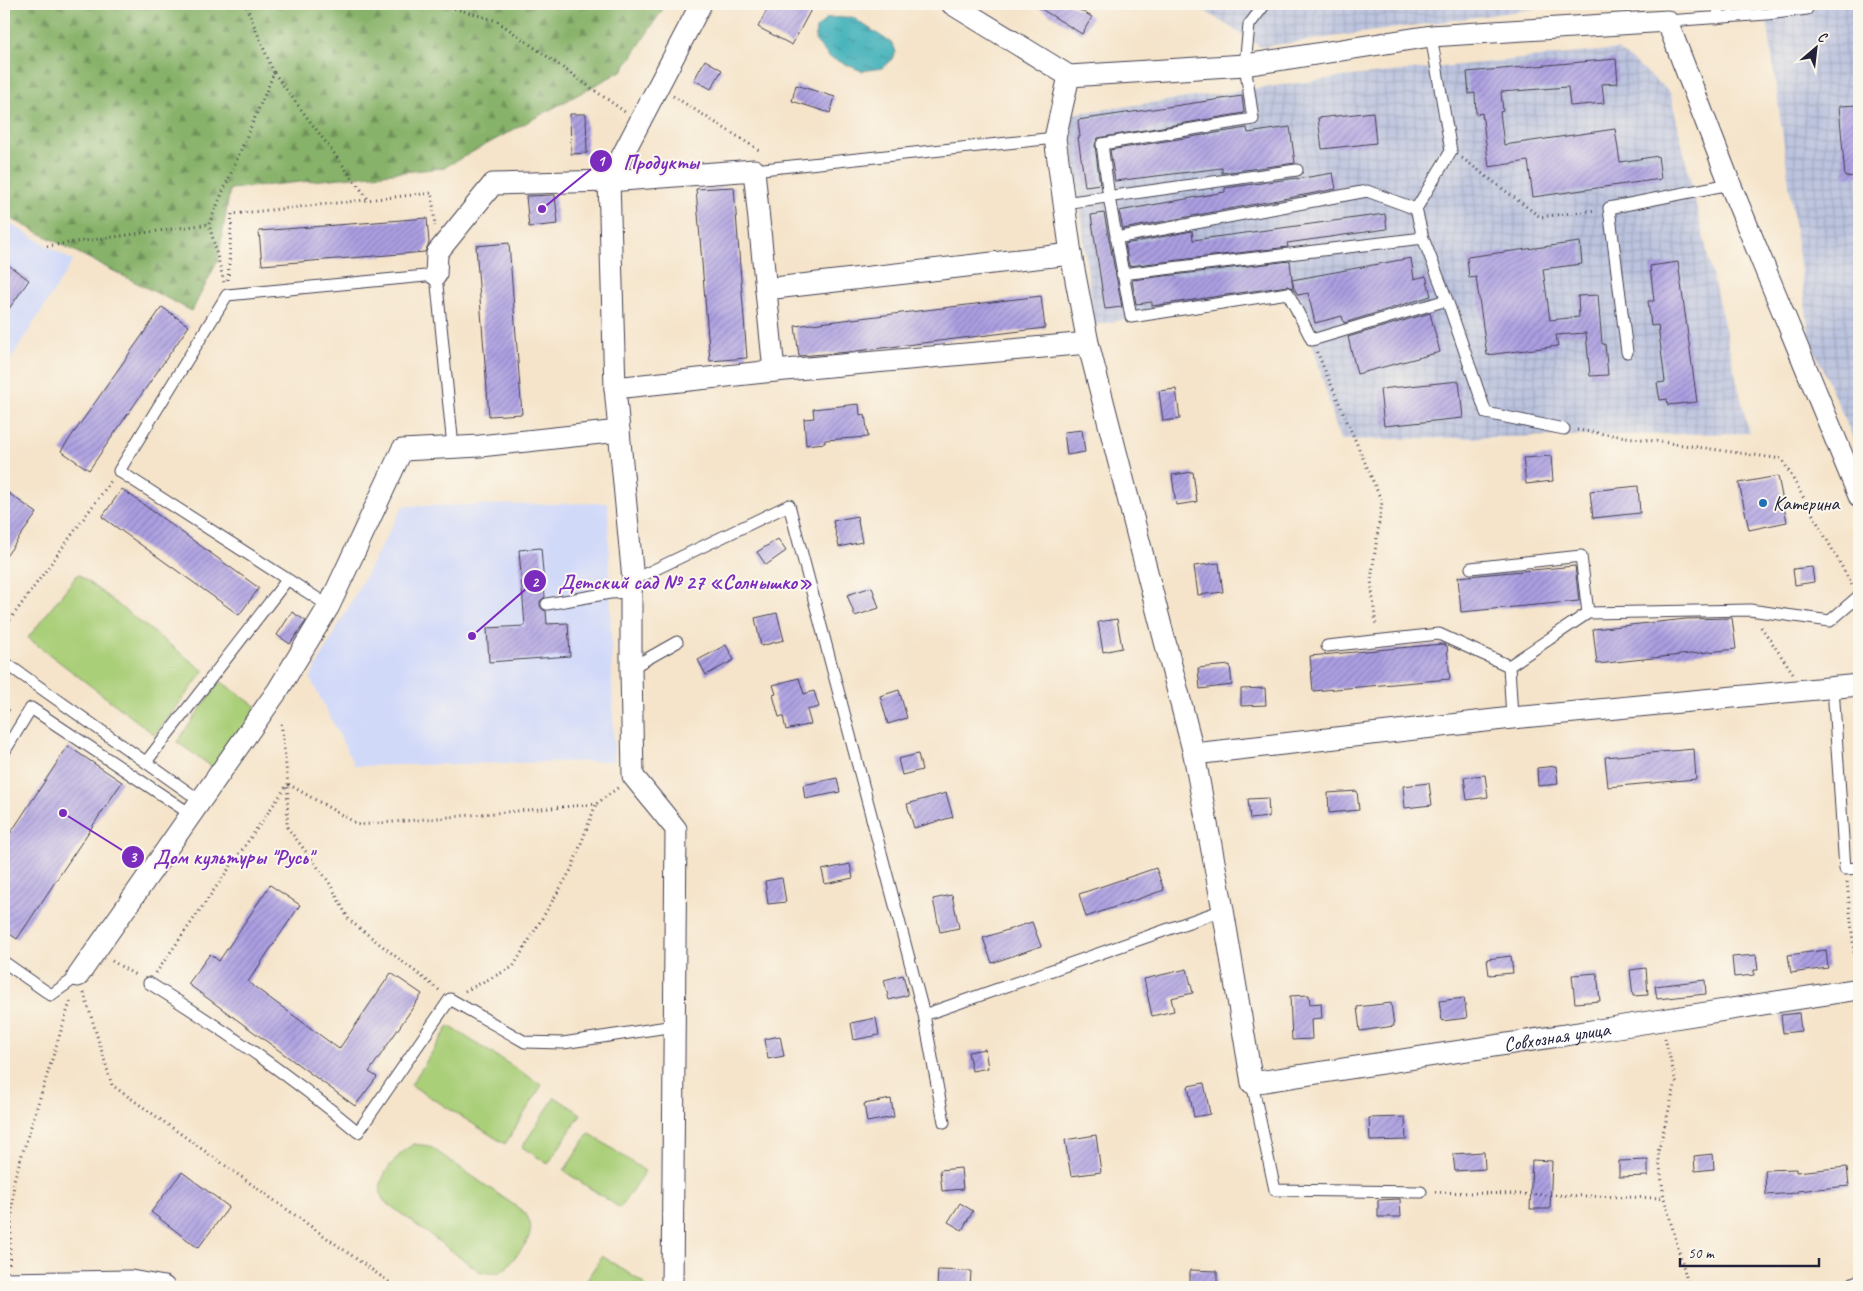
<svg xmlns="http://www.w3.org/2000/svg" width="1863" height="1291" font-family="Caveat,sans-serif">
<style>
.built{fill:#d1d9f9}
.industrial{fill:url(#industrial-grid)}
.forest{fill:url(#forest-firs);stroke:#546a52}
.park{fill:#aacf79;stroke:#66785a}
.water{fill:url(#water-ripples);stroke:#316a7a}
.building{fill:url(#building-hatch)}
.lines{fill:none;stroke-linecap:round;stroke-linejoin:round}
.lane-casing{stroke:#423f50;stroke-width:13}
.street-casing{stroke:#423f50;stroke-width:23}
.path{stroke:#423f50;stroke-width:3;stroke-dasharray:1 4;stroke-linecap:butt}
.lane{stroke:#fff;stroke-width:11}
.street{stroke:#fff;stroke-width:21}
.poi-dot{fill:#1f6fb2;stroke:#fbf7ec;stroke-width:2}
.labels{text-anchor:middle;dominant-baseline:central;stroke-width:4;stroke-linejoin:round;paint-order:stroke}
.poi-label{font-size:20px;fill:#22223b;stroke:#fbf7ec;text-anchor:start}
.street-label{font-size:20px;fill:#22223b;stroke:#fbf7ec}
.leader{fill:none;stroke:#7b2cbf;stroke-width:2}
.callout-dot{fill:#7b2cbf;stroke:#fbf7ec;stroke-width:2}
.mark-label{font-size:15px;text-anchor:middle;font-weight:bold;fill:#fff}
.callout-label{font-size:21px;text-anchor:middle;font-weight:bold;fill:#7b2cbf;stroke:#fbf7ec;stroke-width:4;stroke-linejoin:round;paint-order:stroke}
</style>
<defs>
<pattern id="industrial-grid" width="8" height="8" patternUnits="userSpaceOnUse" patternTransform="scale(1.25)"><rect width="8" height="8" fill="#bbc3de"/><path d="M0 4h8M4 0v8" fill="none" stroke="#a0a7bf"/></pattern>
<pattern id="forest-firs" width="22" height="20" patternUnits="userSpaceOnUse" patternTransform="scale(1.25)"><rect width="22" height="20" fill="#87b269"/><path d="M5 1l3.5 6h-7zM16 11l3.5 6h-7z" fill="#6e9058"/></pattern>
<pattern id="water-ripples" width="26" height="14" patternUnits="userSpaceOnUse" patternTransform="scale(1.25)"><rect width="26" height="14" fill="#40b1ba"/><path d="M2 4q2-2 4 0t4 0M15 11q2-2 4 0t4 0" fill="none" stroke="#359098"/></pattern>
<pattern id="building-hatch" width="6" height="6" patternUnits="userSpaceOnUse" patternTransform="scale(1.25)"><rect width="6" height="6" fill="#ac9fe2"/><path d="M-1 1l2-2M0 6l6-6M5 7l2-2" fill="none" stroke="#8c81b8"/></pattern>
</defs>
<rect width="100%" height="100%" fill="#fbf7ec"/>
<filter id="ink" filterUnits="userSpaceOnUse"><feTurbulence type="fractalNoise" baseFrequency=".02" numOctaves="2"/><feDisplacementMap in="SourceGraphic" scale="10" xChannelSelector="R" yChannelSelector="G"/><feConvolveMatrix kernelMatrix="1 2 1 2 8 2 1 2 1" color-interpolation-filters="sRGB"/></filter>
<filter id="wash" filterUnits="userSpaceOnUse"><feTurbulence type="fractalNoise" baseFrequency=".0096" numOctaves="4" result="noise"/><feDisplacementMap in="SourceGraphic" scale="20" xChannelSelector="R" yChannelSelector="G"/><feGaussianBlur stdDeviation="1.12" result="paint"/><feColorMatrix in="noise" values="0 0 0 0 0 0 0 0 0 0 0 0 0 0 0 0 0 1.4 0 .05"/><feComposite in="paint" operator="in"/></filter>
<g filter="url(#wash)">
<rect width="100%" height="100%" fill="#f5e4ca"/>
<!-- built -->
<path class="built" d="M 4,220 L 73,261 L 4,370 Z
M 608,503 L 614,761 L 355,766 L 310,678 L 403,506 Z"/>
<!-- industrial -->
<path class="industrial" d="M 1194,4 L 1569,4 L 1261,47 Z
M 1765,4 L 1859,4 L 1859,452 L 1810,340 Z
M 1618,49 L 1670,92 L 1749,433 L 1340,440 L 1297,290 L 1094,325 L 1069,114 L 1342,77 Z"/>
<!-- forest -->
<path class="forest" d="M 13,4 L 666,4 L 623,70 L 443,168 L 230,189 L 218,260 L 192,311 L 4,215 L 4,17 Z"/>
<!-- park -->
<path class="park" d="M 78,574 L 204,671 L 155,735 L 28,638 Z
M 220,681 L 257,707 L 214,768 L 177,742 Z
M 449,1026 L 542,1085 L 505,1144 L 411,1085 Z
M 555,1097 L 581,1114 L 548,1164 L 522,1147 Z
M 589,1133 L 645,1171 L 620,1208 L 564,1171 Z
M 414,1144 L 429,1146 L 524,1212 C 542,1233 519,1251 506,1268 C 497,1275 490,1274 479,1271 L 384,1201 C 371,1181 397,1154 414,1144 Z
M 602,1256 L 645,1284 L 643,1287 L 582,1287 Z"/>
<!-- water -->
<path class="water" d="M 852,17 L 893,44 L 896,52 L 892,59 L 882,68 L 862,71 L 829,57 L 815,40 L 816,29 L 827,18 Z"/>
<g id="blocks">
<!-- building -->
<path class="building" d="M 770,4 L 814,4 L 792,45 L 758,27 Z
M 1033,4 L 1069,4 L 1092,17 L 1082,34 Z
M 1616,59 L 1618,83 L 1602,84 L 1604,103 L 1570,106 L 1568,87 L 1501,92 L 1503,111 L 1500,112 L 1504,145 L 1615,129 L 1620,162 L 1658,156 L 1661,179 L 1533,197 L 1528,161 L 1489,167 L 1482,113 L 1476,114 L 1475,93 L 1469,94 L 1467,72 Z
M 705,60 L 722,70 L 711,89 L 694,80 Z
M 796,85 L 835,97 L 830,113 L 792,101 Z
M 1242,96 L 1244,113 L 1098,138 L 1095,145 L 1100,184 L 1085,186 L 1078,137 L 1080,137 L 1078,120 Z
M 1859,105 L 1859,176 L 1845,177 L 1839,106 Z
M 1373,112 L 1376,143 L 1322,149 L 1318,118 Z
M 570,114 L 586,114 L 587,153 L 571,154 Z
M 1290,127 L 1295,163 L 1222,173 L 1222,168 L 1115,181 L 1110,150 L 1247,128 L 1248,133 Z
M 1333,173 L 1336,189 L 1123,229 L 1119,211 L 1225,192 L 1225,188 L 1297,178 L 1297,179 Z
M 734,187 L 747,358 L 710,361 L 696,189 Z
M 555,195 L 558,224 L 529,227 L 526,196 Z
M 1104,213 L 1122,307 L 1105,309 L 1091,215 Z
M 1385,214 L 1387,229 L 1287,243 L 1288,247 L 1129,266 L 1125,244 L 1192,231 L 1193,240 Z
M 427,218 L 429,243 L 425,252 L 262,265 L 259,231 Z
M 1580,242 L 1582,264 L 1543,269 L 1550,320 L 1579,317 L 1578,296 L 1598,295 L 1602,344 L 1605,344 L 1608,375 L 1590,376 L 1586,333 L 1556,335 L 1558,346 L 1487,355 L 1476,277 L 1469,278 L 1467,257 Z
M 509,243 L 522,414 L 489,416 L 476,246 Z
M 1411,258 L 1414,279 L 1426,276 L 1431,296 L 1344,323 L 1342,316 L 1315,323 L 1308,293 L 1298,295 L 1294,288 L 1292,280 Z
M 1290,261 L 1293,288 L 1287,286 L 1152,306 L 1152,302 L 1136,304 L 1132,280 Z
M 4,262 L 29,280 L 4,316 Z
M 1678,262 L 1697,402 L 1668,405 L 1667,399 L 1660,400 L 1657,383 L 1665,382 L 1658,325 L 1651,326 L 1648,301 L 1654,301 L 1650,266 Z
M 1041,296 L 1045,328 L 849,352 L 799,356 L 795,326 Z
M 162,307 L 189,326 L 89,470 L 61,451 Z
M 1430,313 L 1440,352 L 1357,374 L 1348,337 Z
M 1459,381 L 1463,418 L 1384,426 L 1380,389 Z
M 1176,389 L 1180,419 L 1163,421 L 1159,391 Z
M 859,404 L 860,415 L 865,414 L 868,437 L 825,440 L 825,443 L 806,445 L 804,419 L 814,418 L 813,409 Z
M 1082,430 L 1085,452 L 1067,455 L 1064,432 Z
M 1551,456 L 1553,481 L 1526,484 L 1523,458 Z
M 1193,472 L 1197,502 L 1176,505 L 1172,475 Z
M 1778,476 L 1787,522 L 1749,530 L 1739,483 Z
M 1638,486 L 1640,513 L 1593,518 L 1590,491 Z
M 122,489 L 259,588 L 239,615 L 102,517 Z
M 4,490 L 37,513 L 4,559 Z
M 857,516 L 862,542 L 839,547 L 833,521 Z
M 778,539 L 786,551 L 766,565 L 757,552 Z
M 541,548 L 545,597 L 540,601 L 540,606 L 542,609 L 546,611 L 547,624 L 568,623 L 570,656 L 489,662 L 487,628 L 525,626 L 519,550 Z
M 1219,563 L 1223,592 L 1198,595 L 1194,566 Z
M 1575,566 L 1579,601 L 1461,612 L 1458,577 Z
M 1812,567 L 1814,582 L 1795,585 L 1793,569 Z
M 872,587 L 879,608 L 855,616 L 847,595 Z
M 292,612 L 306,621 L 290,644 L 277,635 Z
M 777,613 L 784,640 L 761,646 L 755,618 Z
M 1732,618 L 1736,649 L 1597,664 L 1593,629 L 1686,619 Z
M 1117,619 L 1122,648 L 1103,652 L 1098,622 Z
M 1443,644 L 1447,646 L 1450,679 L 1313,691 L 1310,656 Z
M 726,645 L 734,660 L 706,675 L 698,660 Z
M 1230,665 L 1232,685 L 1200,689 L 1198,668 Z
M 799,678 L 804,694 L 814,691 L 819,707 L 807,710 L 811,724 L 786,730 L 783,716 L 779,717 L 773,695 L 776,694 L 773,685 Z
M 1265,688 L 1266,705 L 1241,706 L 1241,689 Z
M 899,690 L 907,718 L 888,724 L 880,696 Z
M 68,746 L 122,782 L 17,939 L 4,930 L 4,843 Z
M 1694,749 L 1696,779 L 1608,787 L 1605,757 Z
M 918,754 L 922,770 L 902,775 L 898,759 Z
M 1556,766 L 1558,784 L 1538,786 L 1537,768 Z
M 1485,775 L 1488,797 L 1467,800 L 1464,777 Z
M 837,778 L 840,792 L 805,799 L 803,785 Z
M 1429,783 L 1432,805 L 1405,808 L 1403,786 Z
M 1357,791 L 1359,810 L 1329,813 L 1328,793 Z
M 946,793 L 953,817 L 914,828 L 907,804 Z
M 1268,798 L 1269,817 L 1250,819 L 1248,799 Z
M 850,864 L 853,878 L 825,884 L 822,870 Z
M 1156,868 L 1164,890 L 1086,917 L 1079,894 Z
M 782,878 L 786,902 L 768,904 L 765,881 Z
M 270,885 L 300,905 L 248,982 L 339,1049 L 391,973 L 422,994 L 369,1072 L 377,1077 L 355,1106 L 188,984 L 210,954 L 219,961 Z
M 952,895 L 959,928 L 940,932 L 933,899 Z
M 1032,922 L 1041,946 L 992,963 L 983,938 Z
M 1826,950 L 1828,968 L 1791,973 L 1788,955 Z
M 1756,955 L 1758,970 L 1754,970 L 1754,975 L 1734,977 L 1732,957 Z
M 1511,956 L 1513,973 L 1489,975 L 1487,959 Z
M 1646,968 L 1648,995 L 1633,996 L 1630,970 Z
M 1187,969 L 1193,993 L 1171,998 L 1174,1011 L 1152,1016 L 1144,979 Z
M 1597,973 L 1600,1001 L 1575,1003 L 1572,975 Z
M 903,975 L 908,995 L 889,1000 L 884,980 Z
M 1705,980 L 1706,994 L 1657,999 L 1655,986 Z
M 1309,995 L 1310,1004 L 1321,1003 L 1322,1018 L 1311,1019 L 1312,1039 L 1292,1040 L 1290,996 Z
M 1464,998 L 1467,1018 L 1442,1021 L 1439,1001 Z
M 1391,1003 L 1394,1026 L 1360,1031 L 1357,1007 Z
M 1799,1013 L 1801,1031 L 1783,1033 L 1781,1015 Z
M 876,1018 L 879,1035 L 854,1040 L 851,1023 Z
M 780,1036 L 784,1056 L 768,1059 L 765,1039 Z
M 985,1049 L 988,1068 L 972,1071 L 968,1052 Z
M 1204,1083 L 1210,1114 L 1194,1117 L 1188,1086 Z
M 891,1099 L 894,1117 L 867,1122 L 864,1104 Z
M 1405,1117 L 1406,1140 L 1370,1141 L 1369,1118 Z
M 1096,1135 L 1101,1172 L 1071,1176 L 1065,1140 Z
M 1484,1152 L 1485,1169 L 1455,1171 L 1453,1154 Z
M 1713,1154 L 1714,1169 L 1695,1171 L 1694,1156 Z
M 1532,1160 L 1552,1161 L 1550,1209 L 1530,1209 Z
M 1648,1160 L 1648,1176 L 1619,1177 L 1619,1161 Z
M 1847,1167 L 1849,1186 L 1797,1191 L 1797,1193 L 1766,1195 L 1765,1170 L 1796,1169 L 1796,1172 Z
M 961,1168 L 963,1189 L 942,1191 L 940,1170 Z
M 182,1172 L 229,1207 L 198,1248 L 151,1212 Z
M 1400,1199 L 1401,1217 L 1378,1217 L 1378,1200 Z
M 960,1203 L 973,1211 L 962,1230 L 948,1222 Z
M 938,1270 L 971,1271 L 970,1287 L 937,1287 Z
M 1190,1270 L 1217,1271 L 1217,1287 L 1190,1287 Z"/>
</g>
</g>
<g filter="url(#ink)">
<use href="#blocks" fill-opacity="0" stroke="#423f50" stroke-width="1"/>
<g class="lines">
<!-- lane casing -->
<g class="lane-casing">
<path id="lane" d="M 1265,4 L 1249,25 L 1245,65 L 1253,119 L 1102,144 L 1109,197 L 1131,317 L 1288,293 L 1312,340 L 1447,300 L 1423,238
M 1717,18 L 1720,4
M 1667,21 L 1767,14 L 1807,9
M 754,170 L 1055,138
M 1064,203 L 1297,170
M 1116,238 L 1367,191 L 1416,209 L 1451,151 L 1431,36
M 1122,274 L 1423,238 L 1416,209
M 1447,300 L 1486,413 L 1564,429
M 1627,352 L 1609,208 L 1730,184
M 1471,568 L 1581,556 L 1588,613 L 1750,610 L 1830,621 L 1859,596
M 633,580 L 789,505 L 924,1015 L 944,1122
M 547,604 L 610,593 L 631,592
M 329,606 L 119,471 L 227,295 L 436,275 L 453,447
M 1327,646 L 1439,634 L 1509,666 L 1588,613
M 4,662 L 202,802
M 1509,666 L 1512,718
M 631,668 L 677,642
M 1833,687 L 1845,869 L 1859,868
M 4,752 L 31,708 L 192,815
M 146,762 L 287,580
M 4,962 L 51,995 L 78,976
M 149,983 C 222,1028 292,1077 358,1132 L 450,999 L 525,1042 L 563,1043 L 674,1026
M 924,1015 L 1223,910
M 1252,1083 L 1275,1190 L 1421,1192"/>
</g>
<!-- street casing -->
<g class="street-casing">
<g id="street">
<path d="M 952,4 L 1069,76 L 1245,65 L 1431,36 L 1667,21 L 1730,184 L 1859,496"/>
<path id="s1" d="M 1069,76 L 1055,138 L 1071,254 L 1088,343 L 1194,754 L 1223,910 L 1252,1083 L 1611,1028 L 1859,989"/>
<path d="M 436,275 L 437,253 L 493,184 L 609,181 L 754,170 L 774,371"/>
<path d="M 766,289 L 1071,254"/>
<path d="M 615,388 L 774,371 L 1088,343"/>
<path d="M 1194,754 L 1512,718 L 1859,685"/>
<path d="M 78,976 L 278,690 L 329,606 L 402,450 L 480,446 L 619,431"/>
<path d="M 4,1283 L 131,1281 L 164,1287"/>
<path d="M 672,1287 L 676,829 L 633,776 L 631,668 L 631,592 L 633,580 L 615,388 L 609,181 L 701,4"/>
<path d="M 1856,1287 L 1859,1286"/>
</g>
</g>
<!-- path -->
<path class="path" d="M 440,4 L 497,21 L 625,112
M 274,73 L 368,199
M 673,96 L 759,150
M 1462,158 L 1540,217 L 1596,210
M 47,246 L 209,224
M 228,280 L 232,214 L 432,193 L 435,226
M 224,282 L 209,224 L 274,73 L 245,4
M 1317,352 L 1382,502 L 1371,580 L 1376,626
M 1577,430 L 1782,459 L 1852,585
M 1761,627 L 1793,673
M 4,628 L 111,481
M 4,708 L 12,712
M 1847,882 L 1856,971
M 112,961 L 137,976
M 156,973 L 288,784 L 281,721
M 439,990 L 349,920 L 329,882 L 287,827 L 288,784 L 359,825 L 596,804 L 619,787
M 465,991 L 513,967 L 571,870 L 596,804
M 84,993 L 112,1085 L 396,1287
M 1665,1038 L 1676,1082 L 1658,1152 L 1664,1198 L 1689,1287
M 1435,1192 L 1664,1198
M 9,1264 L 14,1180 L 71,999"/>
<!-- lane -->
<use href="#lane" class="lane"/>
<!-- street -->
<use href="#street" class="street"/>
</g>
</g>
<!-- markers -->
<circle class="poi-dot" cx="1763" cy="503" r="5"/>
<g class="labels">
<!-- poi labels -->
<g class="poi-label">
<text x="1773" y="503">Катерина</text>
</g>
<!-- street labels -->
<g class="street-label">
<text stroke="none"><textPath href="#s1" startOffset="1338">Совхозная улица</textPath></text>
</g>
</g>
<!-- callouts -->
<path class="leader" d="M542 209L601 161M472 636L535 581M63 813L133 857"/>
<g class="callout-dot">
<circle cx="542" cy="209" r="5"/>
<circle cx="472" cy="636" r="5"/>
<circle cx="63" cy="813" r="5"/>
<circle cx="601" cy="161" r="12"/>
<circle cx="535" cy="581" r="12"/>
<circle cx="133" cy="857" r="12"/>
</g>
<g class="mark-label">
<text x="601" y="166">1</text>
<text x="535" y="587">2</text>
<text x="133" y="862">3</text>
</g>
<g class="callout-label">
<text x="661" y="169">Продукты</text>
<text x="685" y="589">Детский сад № 27 «Солнышко»</text>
<text x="233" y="864">Дом культуры "Русь"</text>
</g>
<!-- margin -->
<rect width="1863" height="1291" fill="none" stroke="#fbf7ec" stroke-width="20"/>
<!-- north arrow -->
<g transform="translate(1816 48) rotate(28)" stroke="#fbf7ec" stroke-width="4" paint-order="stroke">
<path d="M0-4L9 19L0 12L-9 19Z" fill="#22223b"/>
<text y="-8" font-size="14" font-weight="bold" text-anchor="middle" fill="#22223b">С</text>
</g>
<!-- scale -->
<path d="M1680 1258v8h139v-8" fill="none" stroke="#22223b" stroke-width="2.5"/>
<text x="1688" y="1258" font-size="15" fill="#22223b" stroke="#fbf7ec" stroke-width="4" paint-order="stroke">50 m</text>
</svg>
